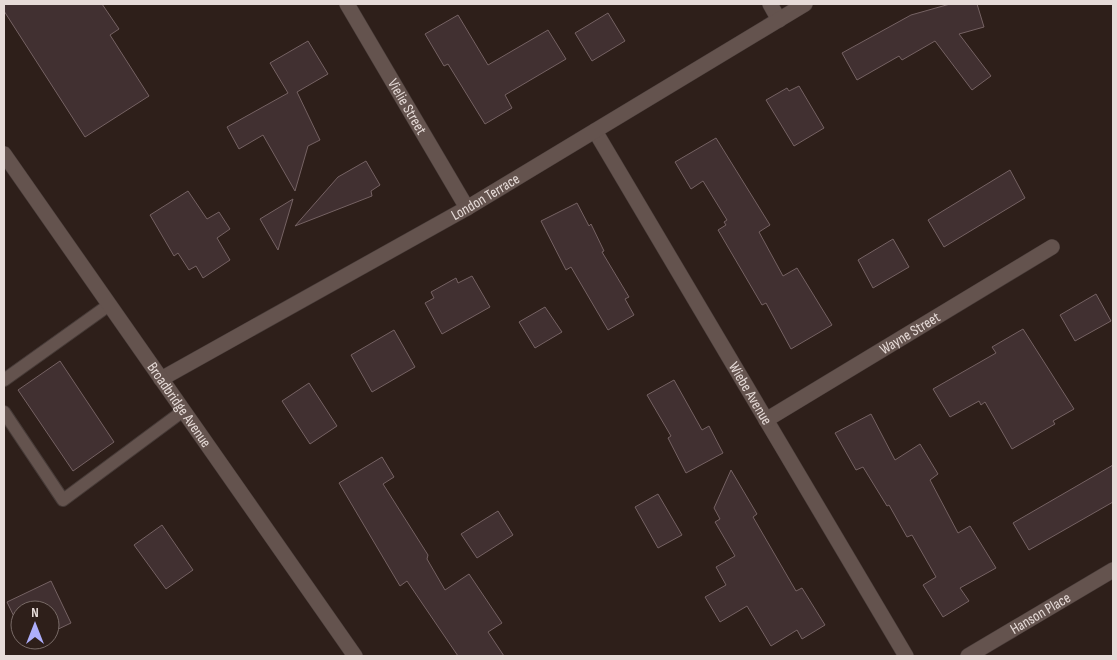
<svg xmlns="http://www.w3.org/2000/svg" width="1117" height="660" font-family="'Sofia Sans Condensed',sans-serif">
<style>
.building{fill:#413031;stroke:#756263}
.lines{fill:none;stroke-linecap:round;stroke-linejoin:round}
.lane-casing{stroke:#473b38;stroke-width:14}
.street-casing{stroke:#473b38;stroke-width:16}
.secondary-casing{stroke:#473b38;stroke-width:16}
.lane{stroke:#64534e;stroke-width:12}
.street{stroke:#64534e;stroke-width:15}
.secondary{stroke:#64534e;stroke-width:15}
.labels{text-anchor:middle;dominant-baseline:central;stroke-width:4;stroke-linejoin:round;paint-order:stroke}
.street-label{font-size:15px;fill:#e6dbd8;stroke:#2e1f1a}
</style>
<rect width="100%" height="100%" fill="#2e1f1a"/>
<!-- building -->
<path class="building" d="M 4,4 L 102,4 L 119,29 L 110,35 L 149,96 L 85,137 L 4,11 Z
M 950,4 L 977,4 L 984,27 L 959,34 L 991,76 L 972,90 L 935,41 L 902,60 L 899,56 L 857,80 L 842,53 L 911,15 Z
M 608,13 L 625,41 L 592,61 L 575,33 Z
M 458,15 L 488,65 L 548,30 L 566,59 L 505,95 L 512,108 L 485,124 L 448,64 L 444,66 L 425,34 Z
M 308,41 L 328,74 L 297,92 L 320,140 L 308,146 L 295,191 L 263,135 L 239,149 L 227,127 L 288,93 L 270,63 Z
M 799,86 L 824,128 L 794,146 L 766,100 L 787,88 L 789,91 Z
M 716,138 L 770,225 L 759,232 L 783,276 L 797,268 L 832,325 L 791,349 L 766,303 L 762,305 L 718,230 L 726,225 L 724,222 L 727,220 L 703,181 L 691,189 L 675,162 Z
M 366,161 L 380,185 L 371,191 L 372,196 L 295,226 L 338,177 Z
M 1010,170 L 1025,198 L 944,247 L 928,220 Z
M 188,191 L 207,219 L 219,212 L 230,229 L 217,238 L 230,260 L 203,278 L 196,266 L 189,270 L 178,253 L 174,256 L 150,215 Z
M 293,199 L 278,250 L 260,219 Z
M 577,203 L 589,226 L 591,224 L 604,251 L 602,252 L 629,297 L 625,299 L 634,315 L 608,330 L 571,267 L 566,270 L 541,221 Z
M 893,239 L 909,267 L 873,288 L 858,260 Z
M 472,276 L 490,307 L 442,334 L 425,303 L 434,298 L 431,292 L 456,278 L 458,283 Z
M 1096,294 L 1111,321 L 1075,341 L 1060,315 Z
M 545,307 L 562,332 L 535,348 L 519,322 Z
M 1023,329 L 1074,409 L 1053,421 L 1055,424 L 1012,449 L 985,402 L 981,405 L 979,401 L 950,417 L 933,389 L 996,353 L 992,347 Z
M 394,330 L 415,367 L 372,392 L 351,355 Z
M 60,361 L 114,442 L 73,471 L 18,390 Z
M 674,380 L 702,430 L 709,426 L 723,453 L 686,473 L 668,438 L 671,436 L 647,395 Z
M 309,383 L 337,426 L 310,444 L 282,401 Z
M 871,414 L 895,460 L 920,444 L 938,474 L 930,480 L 958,533 L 970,526 L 996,568 L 960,588 L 969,601 L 943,617 L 923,585 L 936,577 L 912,535 L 907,537 L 889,505 L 887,506 L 863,467 L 856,470 L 835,433 Z
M 382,457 L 394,477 L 383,484 L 428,555 L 427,559 L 445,590 L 469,574 L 502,623 L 488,632 L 504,656 L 458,656 L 407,581 L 400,586 L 339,483 Z
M 1113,465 L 1113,502 L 1029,550 L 1013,523 Z
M 731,470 L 757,514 L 753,517 L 796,591 L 802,588 L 825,625 L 802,639 L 797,630 L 771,646 L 747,606 L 720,622 L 705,597 L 726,585 L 716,567 L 735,556 L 715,522 L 720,519 L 714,508 Z
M 658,494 L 682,535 L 658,548 L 635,507 Z
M 498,511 L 513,535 L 477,558 L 461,534 Z
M 162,525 L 193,570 L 166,589 L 134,545 Z
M 51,581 L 71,623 L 50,633 L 50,610 L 20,610 L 20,629 L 7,602 Z"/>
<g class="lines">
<!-- lane casing -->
<g class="lane-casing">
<path id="lane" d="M 4,380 L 109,305
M 4,412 L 63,500 L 183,411"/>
</g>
<!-- street casing -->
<g class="street-casing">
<g id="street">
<path id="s1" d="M 347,4 L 467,208"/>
<path d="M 770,4 L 779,20"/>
<path id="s2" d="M 595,131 L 906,656"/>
<path id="s3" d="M 161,379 L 467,208 L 805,4"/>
<path id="s4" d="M 766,420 L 1052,247"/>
<path id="s5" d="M 968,656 L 1113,570"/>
</g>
</g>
<!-- secondary casing -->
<g class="secondary-casing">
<g id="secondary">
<path id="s6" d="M 4,154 L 355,656"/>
</g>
</g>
<!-- lane -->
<use href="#lane" class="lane"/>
<!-- street -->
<use href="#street" class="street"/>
<!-- secondary -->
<use href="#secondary" class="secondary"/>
</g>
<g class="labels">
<!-- street labels -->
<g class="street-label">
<text stroke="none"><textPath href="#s1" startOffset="119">Vielie Street</textPath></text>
<text stroke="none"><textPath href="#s3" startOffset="372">London Terrace</textPath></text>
<text stroke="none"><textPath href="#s4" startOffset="168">Wayne Street</textPath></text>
<text stroke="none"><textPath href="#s2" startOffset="305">Wiebe Avenue</textPath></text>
<text stroke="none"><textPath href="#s6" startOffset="306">Broadbridge Avenue</textPath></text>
<text stroke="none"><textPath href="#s5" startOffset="84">Hanson Place</textPath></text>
</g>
</g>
<!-- border -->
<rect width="1117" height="660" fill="none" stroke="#e6dbd8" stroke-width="10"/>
<!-- north arrow -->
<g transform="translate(35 625)"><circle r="24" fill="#2e1f1a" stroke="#786a66"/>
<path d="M0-4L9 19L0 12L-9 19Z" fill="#adaefb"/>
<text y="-8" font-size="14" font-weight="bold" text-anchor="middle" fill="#e6dbd8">N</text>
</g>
</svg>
